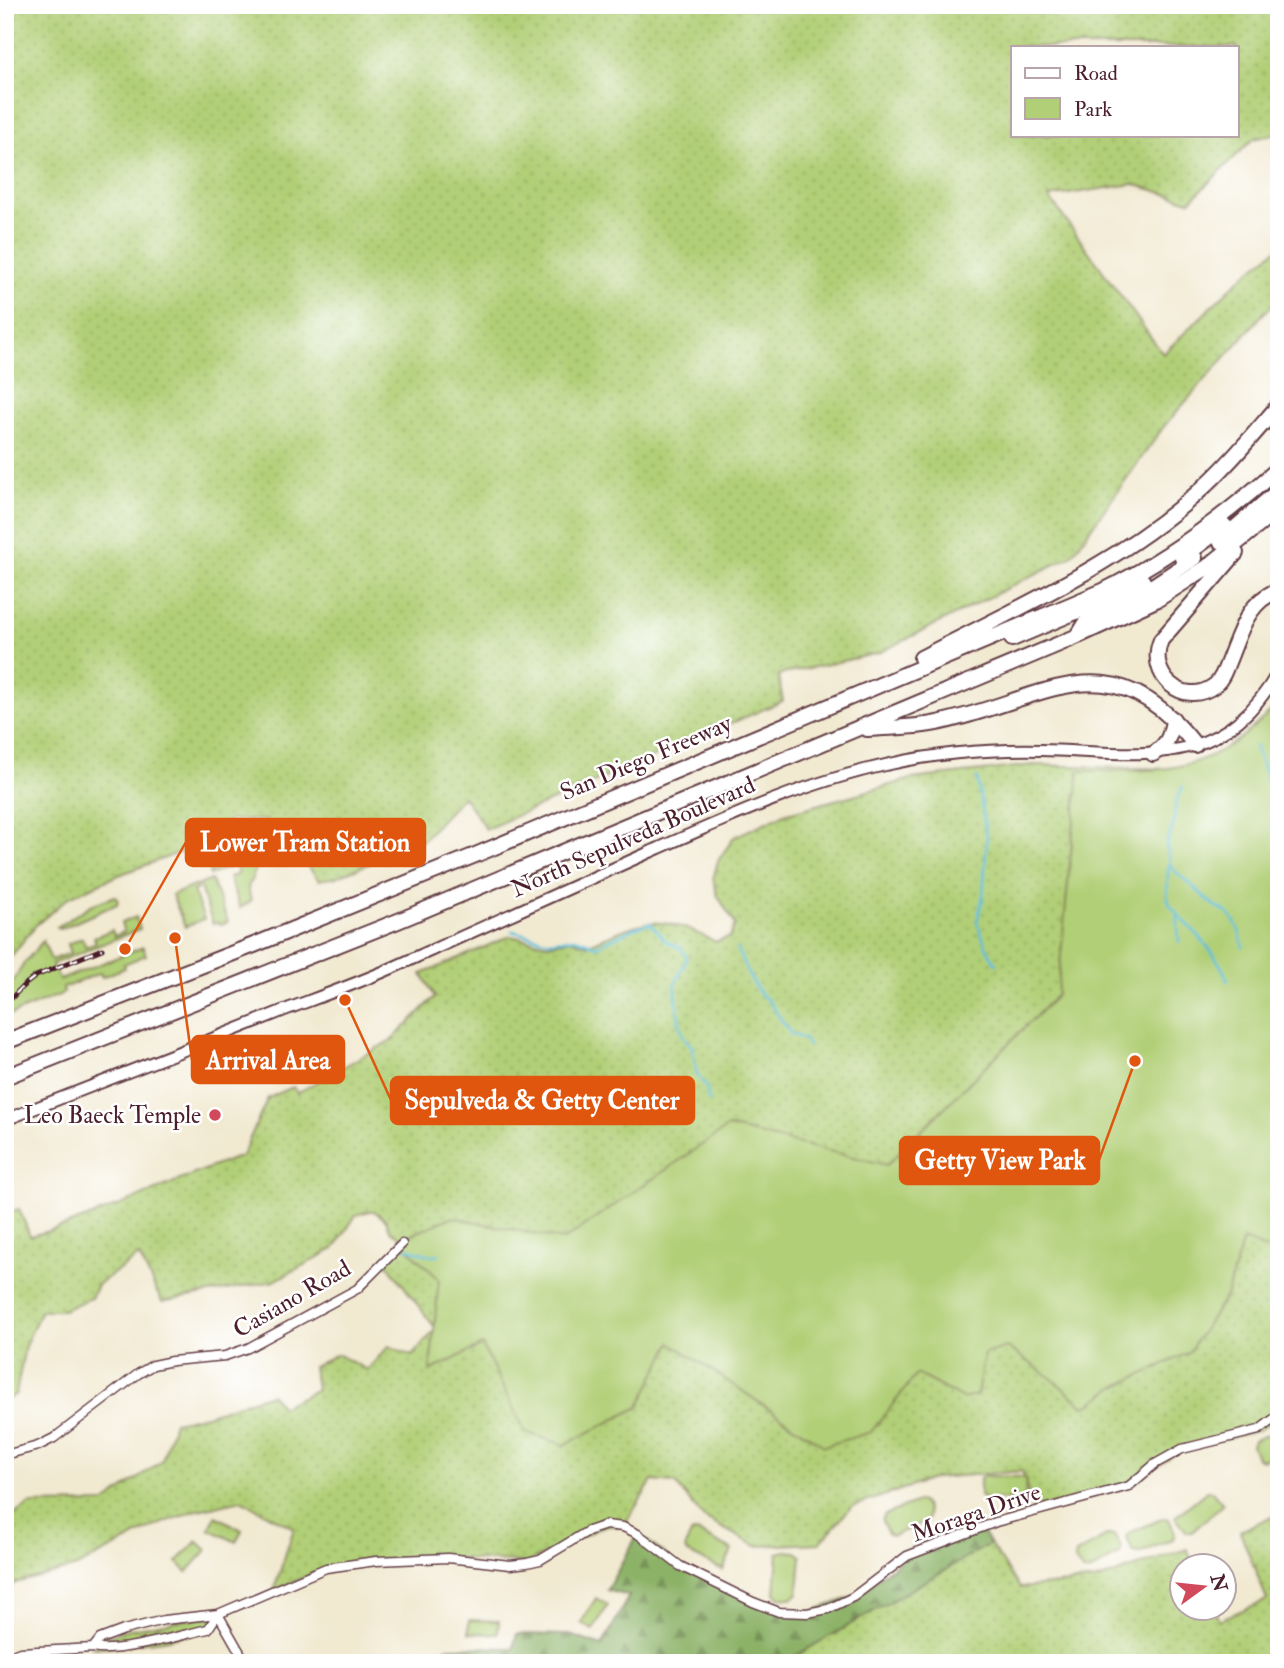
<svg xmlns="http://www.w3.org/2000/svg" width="1284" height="1668" font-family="'IM FELL Double Pica',serif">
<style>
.grass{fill:url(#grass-dots);stroke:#7e7750;stroke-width:2;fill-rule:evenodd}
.forest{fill:url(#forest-firs);stroke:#6b6849;stroke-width:2}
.green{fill:#b1cf76;stroke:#7e7750;stroke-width:2}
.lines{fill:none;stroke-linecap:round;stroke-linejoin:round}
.stream{stroke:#5cbedb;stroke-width:2.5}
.minor-casing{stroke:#633d44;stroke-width:11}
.secondary-casing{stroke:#633d44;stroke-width:14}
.motorway-casing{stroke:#633d44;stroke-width:18}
.minor{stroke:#fff;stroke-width:8}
.secondary{stroke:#fff;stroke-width:10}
.motorway{stroke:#fff;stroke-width:14}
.rail-casing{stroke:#4a1f2b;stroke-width:5}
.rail{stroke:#fff;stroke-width:2.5;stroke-dasharray:8;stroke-linecap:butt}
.poi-dot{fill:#d1495b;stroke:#fff;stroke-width:2.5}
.labels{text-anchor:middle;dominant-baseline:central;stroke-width:5;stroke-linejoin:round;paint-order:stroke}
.street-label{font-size:24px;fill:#4a1f2b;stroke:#fff}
.poi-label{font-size:24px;fill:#4a1f2b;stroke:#fff;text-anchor:end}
.leader{fill:none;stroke:#e0560e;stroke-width:2.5}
.callout-dot{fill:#e0560e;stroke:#fff;stroke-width:2.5}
.callout{fill:#e0560e;stroke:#e0560e;stroke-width:2.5}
.callout-label{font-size:26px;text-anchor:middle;font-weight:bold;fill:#fff}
</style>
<defs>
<pattern id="grass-dots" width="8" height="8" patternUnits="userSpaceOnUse" patternTransform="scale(1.75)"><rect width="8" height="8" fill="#b1cf76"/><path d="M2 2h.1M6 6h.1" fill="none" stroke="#9ab166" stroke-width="1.8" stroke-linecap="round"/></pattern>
<pattern id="forest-firs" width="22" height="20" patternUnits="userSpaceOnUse" patternTransform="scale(1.75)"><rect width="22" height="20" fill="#8cb267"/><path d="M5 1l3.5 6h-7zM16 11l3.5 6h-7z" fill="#749055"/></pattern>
</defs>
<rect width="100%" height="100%" fill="#fff"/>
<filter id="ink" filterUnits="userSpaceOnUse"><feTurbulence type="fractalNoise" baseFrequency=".0143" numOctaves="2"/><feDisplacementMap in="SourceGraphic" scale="14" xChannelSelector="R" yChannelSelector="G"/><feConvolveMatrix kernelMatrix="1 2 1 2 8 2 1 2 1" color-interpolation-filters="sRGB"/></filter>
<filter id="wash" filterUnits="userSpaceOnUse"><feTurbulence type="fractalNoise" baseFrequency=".00686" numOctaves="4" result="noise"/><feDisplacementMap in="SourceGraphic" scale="28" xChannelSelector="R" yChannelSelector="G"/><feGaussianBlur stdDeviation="1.57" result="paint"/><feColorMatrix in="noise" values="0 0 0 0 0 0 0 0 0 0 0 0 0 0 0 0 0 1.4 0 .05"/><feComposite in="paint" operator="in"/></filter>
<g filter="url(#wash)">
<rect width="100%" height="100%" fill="#f1e9d0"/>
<!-- grass -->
<path class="grass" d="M 5,5 L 1279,5 L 1279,133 L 1253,139 L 1190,201 L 1133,184 L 1049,197 L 1163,354 L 1241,278 L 1279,247 L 1279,300 L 1264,313 L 1165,425 L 1071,556 L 879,653 L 778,675 L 783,701 L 486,829 L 463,796 L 420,843 L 336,877 L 319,880 L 284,836 L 266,820 L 231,820 L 221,826 L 203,844 L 116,876 L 69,897 L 35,926 L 5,964 ZM 1013,47 L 1237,47 L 1237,135 L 1013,135 Z
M 1279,700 L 1279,1415 L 1259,1430 L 1182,1449 L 1129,1486 L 1034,1513 L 1022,1471 L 935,1478 L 851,1507 L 820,1543 L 756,1546 L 704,1518 L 675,1483 L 652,1481 L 623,1527 L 606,1525 L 527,1563 L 448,1558 L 326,1568 L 274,1590 L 294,1528 L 241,1500 L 194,1511 L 153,1527 L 77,1567 L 15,1583 L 5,1591 L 5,1521 L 30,1504 L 104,1503 L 162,1461 L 174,1422 L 206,1415 L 271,1394 L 281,1407 L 316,1390 L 313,1367 L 337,1354 L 367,1370 L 389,1346 L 412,1356 L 436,1329 L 385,1261 L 402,1244 L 401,1238 L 390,1230 L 386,1220 L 374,1211 L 369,1211 L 356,1215 L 334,1249 L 274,1281 L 162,1302 L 139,1256 L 97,1285 L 91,1298 L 63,1310 L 41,1310 L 25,1346 L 16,1394 L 5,1401 L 5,1214 L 19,1209 L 30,1236 C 103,1218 170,1180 242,1156 L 268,1098 L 293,1087 L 297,1093 L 393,1039 L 435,997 L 422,974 L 510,936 L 548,944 L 571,939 L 587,945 C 644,920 658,912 716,942 L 730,937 L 735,924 L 718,896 L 713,879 L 718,861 L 734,837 L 784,814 L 912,779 L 1033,765 L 1168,769 L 1204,761 L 1237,741 L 1273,711 Z
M 1279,1513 L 1279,1663 L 783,1663 L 990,1544 L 1020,1588 L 1098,1580 L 1187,1549 L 1195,1566 L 1182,1566 L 1182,1608 L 1214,1609 L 1219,1620 L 1267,1600 L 1240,1531 Z
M 218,1614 L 208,1629 L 163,1640 L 93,1648 L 100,1639 L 124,1630 Z"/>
<!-- forest -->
<path class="forest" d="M 979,1528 L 990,1544 L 783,1663 L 411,1663 L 449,1647 L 513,1648 L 517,1634 L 570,1635 L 602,1646 L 629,1596 L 607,1590 L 638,1534 L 680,1566 L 779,1612 L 807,1613 L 853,1597 L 907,1556 Z"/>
<!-- green -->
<path class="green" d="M 1279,700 L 1279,1254 L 1243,1240 L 1226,1296 L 1188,1353 L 1111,1389 L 1090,1404 L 1084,1406 L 1050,1377 L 1007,1347 L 984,1354 L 977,1395 L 963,1399 L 917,1374 L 871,1432 L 824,1446 L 671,1343 L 639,1407 L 564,1445 L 525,1432 L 482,1345 L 430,1371 L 439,1279 L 399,1240 L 452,1217 L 564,1240 L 728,1127 L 887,1165 L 1057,995 L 1079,771 C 1145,770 1195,777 1249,731 C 1260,721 1271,713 1279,700 Z
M 241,846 L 254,853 L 258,864 L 248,887 L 251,901 L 240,908 L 229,878 L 238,874 L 235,865 L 210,875 L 209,872 L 223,855 Z
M 211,880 L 228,922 L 219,925 L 218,922 L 213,924 L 199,885 Z
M 196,885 L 197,889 L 193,891 L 204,919 L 185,927 L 172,895 Z
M 115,896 L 118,900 L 117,904 L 60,929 L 57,927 L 91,905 Z
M 136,917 L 140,929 L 52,964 L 60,980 L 143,947 L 146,955 L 124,964 L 125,968 L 102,977 L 100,973 L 63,988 L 64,993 L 5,1017 L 5,994 L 25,962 L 43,941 L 51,960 L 71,953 L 68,944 L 82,938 L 86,947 L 96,943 L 94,937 L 112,930 L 114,936 L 124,932 L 121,923 Z
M 1279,1430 L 1279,1453 L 1263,1460 L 1257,1458 L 1252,1445 L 1254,1440 Z
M 984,1476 L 1023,1477 L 1026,1480 L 1025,1497 L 1020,1500 L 984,1499 L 980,1495 L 980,1479 Z
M 1207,1491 L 1212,1491 L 1223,1504 L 1192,1532 L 1187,1532 L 1175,1517 Z
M 920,1501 C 927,1505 929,1514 927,1521 L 893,1536 L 888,1534 L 882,1521 L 884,1515 Z
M 216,1516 L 242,1530 L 236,1542 L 209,1529 Z
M 1164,1518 L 1169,1519 L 1175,1533 L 1173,1539 L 1140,1553 L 1133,1552 L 1127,1538 L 1129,1533 Z
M 697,1532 L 732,1550 L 723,1570 L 686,1552 L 685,1546 L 691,1534 Z
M 1108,1535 L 1114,1535 L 1121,1548 L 1120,1554 L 1089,1572 L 1083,1572 L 1075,1560 L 1076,1554 Z
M 197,1541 L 207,1550 L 187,1572 L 177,1562 Z
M 785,1551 L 796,1552 L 801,1556 L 798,1593 L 793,1598 L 779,1597 L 775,1593 L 778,1553 Z
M 596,1598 L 608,1605 L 593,1630 L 581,1623 Z
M 469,1620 L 499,1621 L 498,1634 L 469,1633 Z"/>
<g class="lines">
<!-- stream -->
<path class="stream" d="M 1255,746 L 1269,784 L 1279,798
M 977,778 L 987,839 L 983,896 L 977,922 L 987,949 L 996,964
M 1170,864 L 1174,870 L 1216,907 C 1234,912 1240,930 1243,947
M 1178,915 C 1195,931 1220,958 1228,981
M 512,931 L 549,941 L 575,938 L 597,946 L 637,927 L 650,923 L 666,941 L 681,948 L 687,959 L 675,984 L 679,1021 L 683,1036 L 692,1047 L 697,1075 L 706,1087 L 709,1101
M 1179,942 L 1177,913 L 1170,905 L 1167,896 L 1168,872 L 1170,862 L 1166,844 L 1173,826 L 1176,801 L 1183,786
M 737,949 L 748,974 L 760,994 L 768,1000 L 791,1034 L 804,1039 L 808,1046
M 407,1248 L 432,1256 L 439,1254"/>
</g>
</g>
<g filter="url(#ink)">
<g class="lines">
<!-- minor casing -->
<g class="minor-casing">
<path id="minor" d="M 5,1455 L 38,1446 L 54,1438 L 138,1374 L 153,1365 L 172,1361 L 225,1356 L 248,1348 L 357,1289 L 402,1244
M 218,1614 L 246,1663
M 93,1648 L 100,1639 L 124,1630 L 164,1620 L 218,1614 L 326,1568 L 376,1561 L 448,1558 L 510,1565 L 527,1563 L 540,1560 L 588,1531 L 606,1525 L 623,1527 L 638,1534 L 680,1566 L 753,1602 L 779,1612 L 807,1613 L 828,1609 L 853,1597 L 907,1556 L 996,1522 L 1129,1486 L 1155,1464 L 1182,1449 L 1259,1430 L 1279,1415
M 5,1658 L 20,1652 L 93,1648 C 117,1654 181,1635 208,1629 L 218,1614"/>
</g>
<!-- secondary casing -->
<g class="secondary-casing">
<path id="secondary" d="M 5,1120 C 98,1084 190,1048 282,1011 C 319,997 356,984 392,968 C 478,930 564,890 650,852 C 729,817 806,782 890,764 C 940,753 991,749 1041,750 C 1140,752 1222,774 1279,670"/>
</g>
<!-- motorway casing -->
<g class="motorway-casing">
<path id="motorway" d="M 1220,541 L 1279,490
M 1236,553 L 1161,640 C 1146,675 1184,709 1215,685 C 1222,679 1225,670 1228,662 C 1240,633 1247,601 1279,590
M 1182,558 L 1225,526
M 1078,636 L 1087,621 L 1148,589 L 1195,558
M 1012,639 L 1123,592 L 1143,581
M 921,658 C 1015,609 1115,566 1195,495 C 1226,468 1252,436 1279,405
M 867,729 C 890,727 915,728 937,723 C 1043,701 1110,635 1195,745
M 1153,754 C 1167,745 1171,736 1173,719
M 5,1042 L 254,945 L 473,856 L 1103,591 C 1168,559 1224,517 1279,468
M 5,1077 L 398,921 L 1078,636 L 1158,599 L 1206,568 L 1279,509"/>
</g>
<!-- minor -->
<use href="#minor" class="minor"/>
<!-- secondary -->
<use href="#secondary" class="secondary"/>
<!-- motorway -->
<use href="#motorway" class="motorway"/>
<!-- rail casing -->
<g class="rail-casing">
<path id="rail" d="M 5,1005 L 23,986 L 36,976 L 102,949"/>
</g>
<!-- rail -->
<use href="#rail" class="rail"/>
</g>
</g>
<!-- markers -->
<circle class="poi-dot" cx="215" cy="1115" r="7"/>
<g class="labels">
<!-- street labels -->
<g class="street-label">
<text transform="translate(646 758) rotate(-23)">San Diego Freeway</text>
<text transform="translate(633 837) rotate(-24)">North Sepulveda Boulevard</text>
<text transform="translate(292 1299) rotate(-30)">Casiano Road</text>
<text transform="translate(976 1513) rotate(-19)">Moraga Drive</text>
</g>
<!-- poi labels -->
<g class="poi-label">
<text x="201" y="1115">Leo Baeck Temple</text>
</g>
</g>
<!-- callouts -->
<path class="leader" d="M125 949L186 842M175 938L192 1060M345 1000L391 1100M1135 1061L1099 1160"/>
<g class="callout-dot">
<circle cx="125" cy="949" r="7"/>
<circle cx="175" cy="938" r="7"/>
<circle cx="345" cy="1000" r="7"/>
<circle cx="1135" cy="1061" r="7"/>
</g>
<g class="callout">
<rect x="186" y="819" width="239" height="47" rx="7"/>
<rect x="192" y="1036" width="152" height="47" rx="7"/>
<rect x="391" y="1077" width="303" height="47" rx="7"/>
<rect x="900" y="1137" width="199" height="47" rx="7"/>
</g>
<g class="callout-label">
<text x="305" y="851">Lower Tram Station</text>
<text x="268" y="1069">Arrival Area</text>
<text x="542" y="1109">Sepulveda &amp; Getty Center</text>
<text x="1000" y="1169">Getty View Park</text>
</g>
<!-- margin -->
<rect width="1284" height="1668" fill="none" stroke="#fff" stroke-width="28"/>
<!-- legend -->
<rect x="1011" y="46" width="228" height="91" fill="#ffffff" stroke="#b7a5aa" stroke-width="2"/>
<rect x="1025" y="68" width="35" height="10" fill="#ffffff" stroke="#b7a5aa" stroke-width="2"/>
<text x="1074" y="80" font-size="21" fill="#4a1f2b">Road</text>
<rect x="1025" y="98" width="35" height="21" fill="#b1cf76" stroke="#b7a5aa" stroke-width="2"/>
<text x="1074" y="116" font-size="21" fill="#4a1f2b">Park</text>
<!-- north arrow -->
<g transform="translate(1203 1587) rotate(75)"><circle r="33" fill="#ffffff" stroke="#b7a5aa" stroke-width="2"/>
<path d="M0-5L12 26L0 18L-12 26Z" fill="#d1495b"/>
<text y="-10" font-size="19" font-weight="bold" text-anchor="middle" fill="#4a1f2b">N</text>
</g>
</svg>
